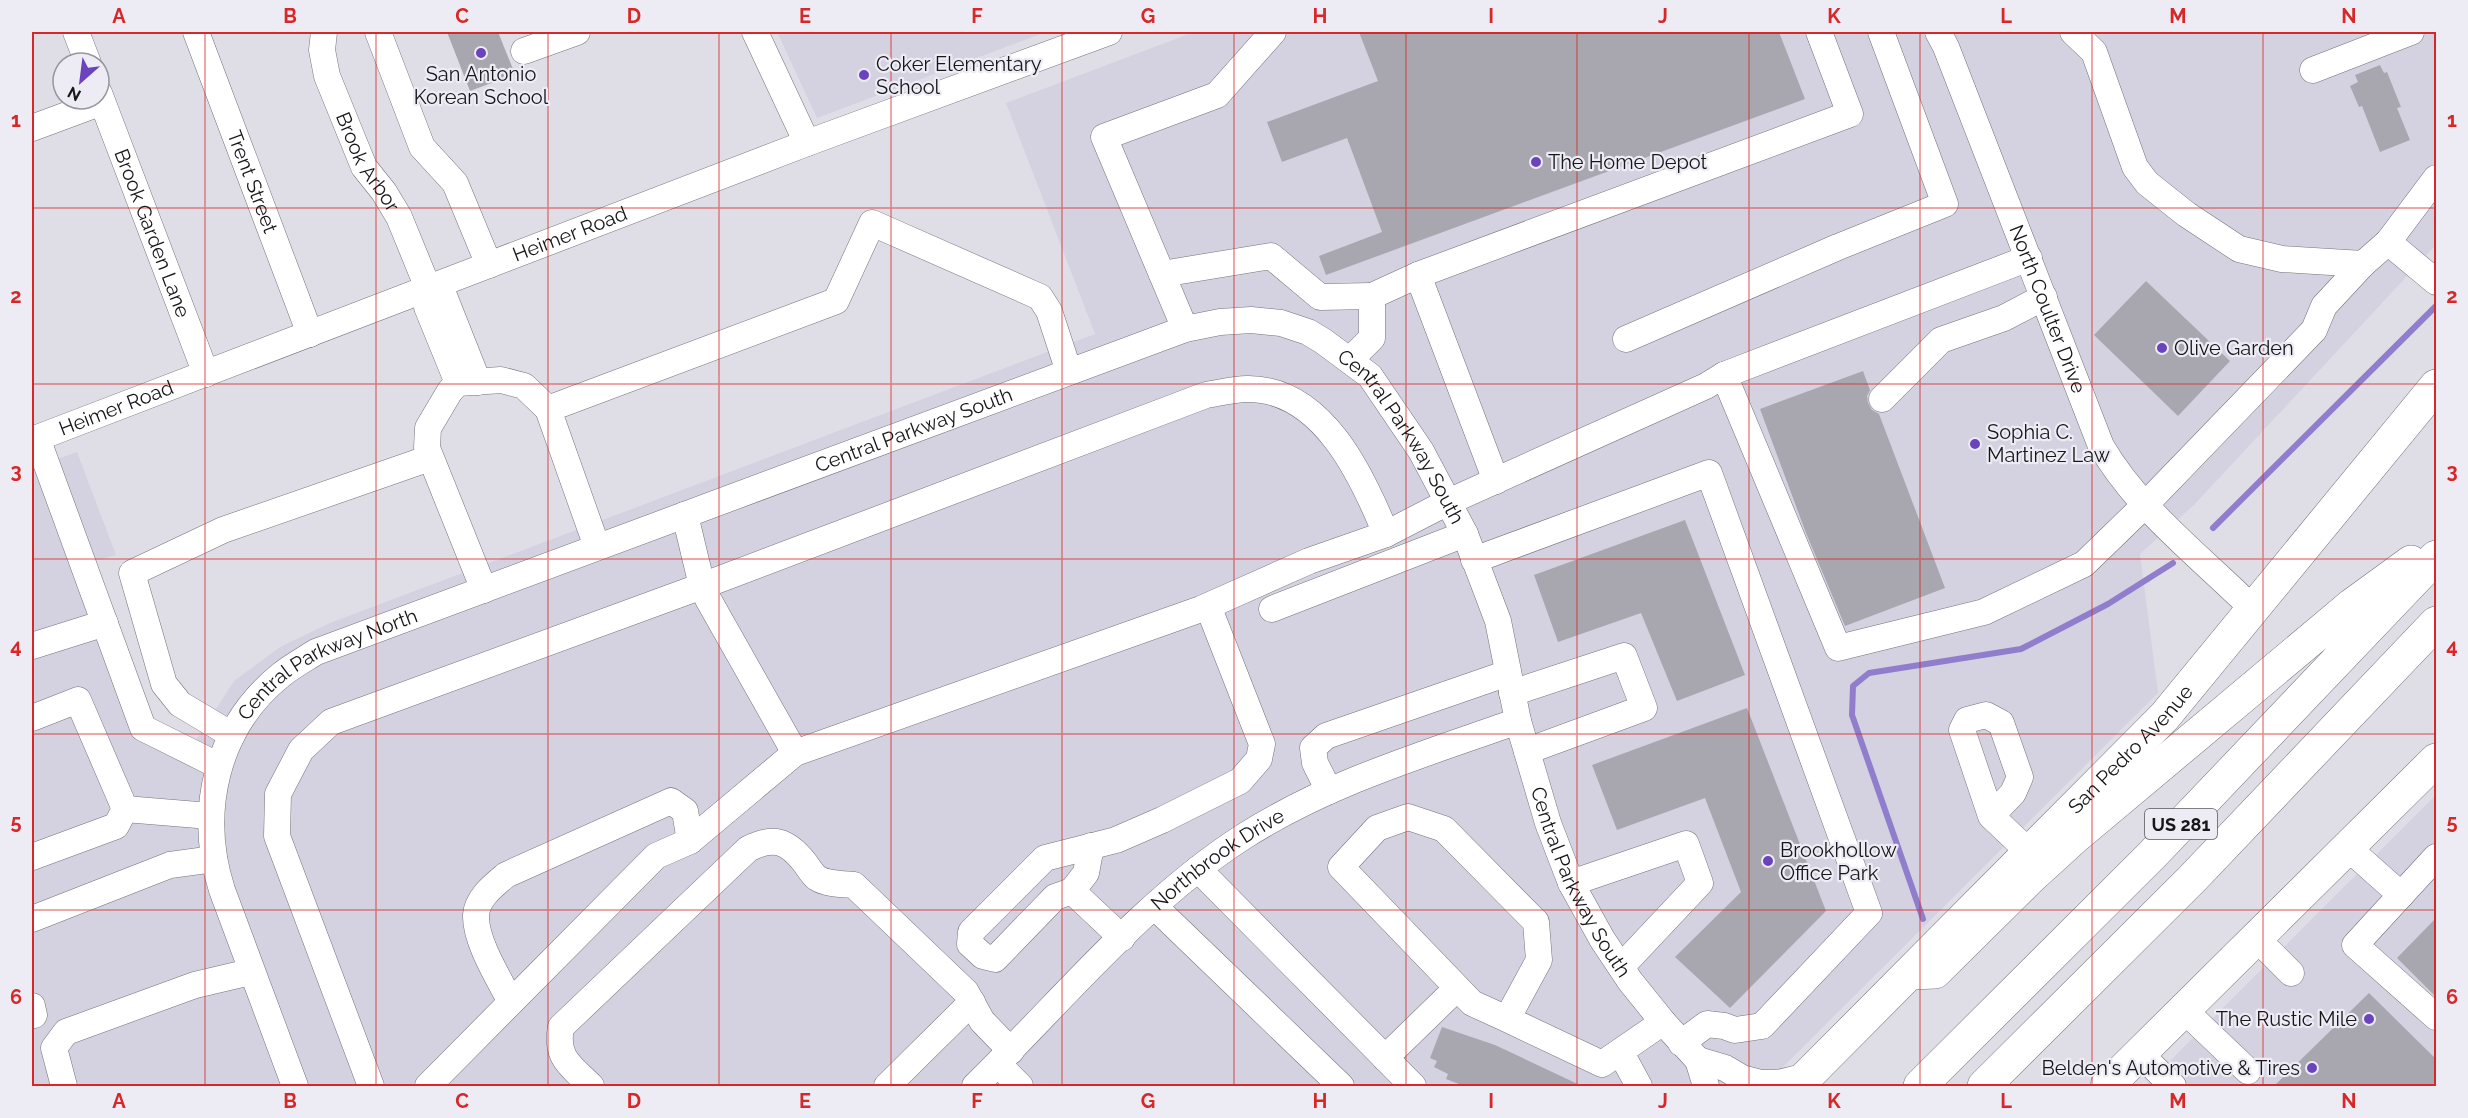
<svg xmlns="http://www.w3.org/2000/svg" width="2468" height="1118" font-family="Raleway,sans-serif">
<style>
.built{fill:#d4d2e1}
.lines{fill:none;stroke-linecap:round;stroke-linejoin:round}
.stream{stroke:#907ecc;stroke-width:6}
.building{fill:#a8a7af}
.minor-casing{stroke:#74737a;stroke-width:27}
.major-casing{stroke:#74737a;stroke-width:34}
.highway-casing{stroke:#74737a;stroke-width:34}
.minor{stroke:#fff;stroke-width:26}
.major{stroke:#fff;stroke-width:33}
.highway{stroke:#fff;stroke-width:33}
.grid{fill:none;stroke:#d62828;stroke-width:1.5;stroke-opacity:0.55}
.poi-dot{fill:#6b44bd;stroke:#edebf4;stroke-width:2}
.labels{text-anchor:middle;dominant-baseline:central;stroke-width:4.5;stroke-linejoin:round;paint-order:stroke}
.shield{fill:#edebf4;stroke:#57565b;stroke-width:1.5}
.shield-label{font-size:18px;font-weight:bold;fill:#171619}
.poi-label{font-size:20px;fill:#171619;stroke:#edebf4;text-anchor:start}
.street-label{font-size:20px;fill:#171619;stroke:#edebf4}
.neatline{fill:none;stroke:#d62828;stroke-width:2}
.grid-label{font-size:20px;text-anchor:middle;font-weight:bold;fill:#d62828}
</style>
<rect width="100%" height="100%" fill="#dfdee7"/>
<!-- built -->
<path class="built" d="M 777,32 L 1046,32 L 817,118 Z
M 1194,32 L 2436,32 L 2436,245 L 2194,505 L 2140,554 L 2158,693 L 1764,1086 L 32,1086 L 32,468 L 77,452 L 116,555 L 92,562 L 148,719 L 194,743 L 234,681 L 280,647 L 330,623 L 1095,334 L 1006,103 Z
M 2436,795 L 2436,1086 L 2145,1086 Z"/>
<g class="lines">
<!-- stream -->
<path class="stream" d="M 2213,528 L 2436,306
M 1923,919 L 1852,715 L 1853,686 L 1869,673 L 2021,649 L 2108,604 L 2173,563"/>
</g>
<!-- building -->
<path class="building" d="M 447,32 L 498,32 L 515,74 L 470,91 Z
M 1359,32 L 1779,32 L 1805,99 L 1326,275 L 1319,256 L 1382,232 L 1347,138 L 1282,162 L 1267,122 L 1378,81 Z
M 2380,65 L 2384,73 L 2387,72 L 2401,107 L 2397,108 L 2410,140 L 2380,152 L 2362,106 L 2359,107 L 2350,86 L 2358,82 L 2355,75 Z
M 2146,281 L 2230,361 L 2178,416 L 2094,335 Z
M 1863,371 L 1870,390 L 1867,396 L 1868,403 L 1872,410 L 1879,414 L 1945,588 L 1845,626 L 1806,533 L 1760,409 Z
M 1685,520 L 1745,675 L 1677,701 L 1641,613 L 1558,642 L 1534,575 Z
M 1747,708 L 1826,911 L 1730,1008 L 1675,957 L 1741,892 L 1705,798 L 1617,830 L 1592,765 Z
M 2436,918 L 2436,997 L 2397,958 Z
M 2369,993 L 2436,1059 L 2436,1081 L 2431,1086 L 2274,1086 Z
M 1442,1027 L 1495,1045 L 1582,1086 L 1464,1086 L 1446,1079 L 1448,1074 L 1434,1067 L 1437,1061 L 1430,1058 Z"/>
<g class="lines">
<!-- minor casing -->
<g class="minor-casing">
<g id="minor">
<path d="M 76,32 L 88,63"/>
<path id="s1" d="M 196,32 L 310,334"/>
<path id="s2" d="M 324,32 L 322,50 L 327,76 L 364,167 L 384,192 L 399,217 L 428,288 L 427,307 L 458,383"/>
<path d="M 378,32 L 422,147 L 455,183 L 489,265"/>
<path d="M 755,32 L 807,143"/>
<path id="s3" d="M 1938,32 L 1946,47 L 2101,446 C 2138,510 2202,558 2254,610"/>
<path d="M 2073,32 L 2094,52 L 2135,167 L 2147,183 L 2186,214 L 2239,249 L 2282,259 L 2363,264"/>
<path d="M 524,51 L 577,32"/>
<path d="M 2313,70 L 2411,32"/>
<path id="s4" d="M 99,93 L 206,374"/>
<path d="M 32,128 L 102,102"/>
<path d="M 2388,242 L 2436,282"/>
<path d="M 1162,274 L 1271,256 L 1320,297 L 1372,296"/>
<path d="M 1418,275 L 1496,481"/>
<path d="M 428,288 L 444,296 L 478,382"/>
<path d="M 1185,329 L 1104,137 L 1217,95 L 1273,32"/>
<path d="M 1626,339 L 1838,247 L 1945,204 L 1881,32"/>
<path d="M 1350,360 L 1372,338 L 1372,296 L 1418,275 L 1850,114 L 1819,32"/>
<path d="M 1724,375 L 1838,648 L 1984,612 L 2084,564 L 2146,504 L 2314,330 L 2324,306 L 2363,264 L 2388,242 L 2436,178"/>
<path d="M 1882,399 L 1941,340 L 2004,318 L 2044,297"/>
<path d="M 37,438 L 143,728 L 219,766"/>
<path id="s5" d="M 32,440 L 807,143 L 1109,32"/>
<path d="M 685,515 L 702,586 L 708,599 L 795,753"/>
<path d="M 597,547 L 548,409 L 836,301 L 872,223 L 1040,297 L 1049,311 L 1069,372"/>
<path d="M 1474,560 L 1709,473 L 1869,913 L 1762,1026 L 1735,1030 L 1724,1026 L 1707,1024 L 1681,1043"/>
<path d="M 484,590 L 427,448 L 428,428 L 450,391 L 458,383 L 501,380 L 524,386 L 548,409"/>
<path d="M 1272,609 L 1465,534"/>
<path d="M 32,646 L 105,623"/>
<path d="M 1512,693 L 1624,656 L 1644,708 L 1527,751"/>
<path d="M 32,718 L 78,700 L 125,809"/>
<path d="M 232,735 L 180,704 L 164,684 L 132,573 L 223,530 L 430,458"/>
<path d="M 1329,791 L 1315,763 L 1313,748 L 1326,736 L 1508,673"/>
<path d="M 125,809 L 210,816"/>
<path d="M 1991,816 L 2013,793 L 2020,777 L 2001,723 L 1986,715 L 1967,720 L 1962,730 L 1991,816 L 2029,852"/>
<path d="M 2347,847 L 2401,895 L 2436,857"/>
<path d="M 32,857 L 116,826 L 125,809"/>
<path d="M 1198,869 L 1413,1086"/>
<path d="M 1571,883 L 1686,844 L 1700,883 L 1621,967"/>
<path d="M 1072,891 L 1086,873 L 1091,846"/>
<path d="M 2401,895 L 2355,945 L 2436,1017"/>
<path d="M 1155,907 L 1341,1086"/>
<path d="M 32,919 L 170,865 L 214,859"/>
<path d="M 1122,938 L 1072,891 L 1055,897 L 995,959 L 983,956 L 970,944 L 971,932 L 1045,858 L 1116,840 L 1162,820 L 1240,781 L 1259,759 L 1262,744 L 1208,606"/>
<path d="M 2256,938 L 2291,973"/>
<path d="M 511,1002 C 499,979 475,941 476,915 C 477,898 494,885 506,875 L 671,801 L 685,811 L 690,841"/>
<path d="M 32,1006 L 34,1015"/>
<path d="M 2184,1010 L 2248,1071"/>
<path d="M 1507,1019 L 1472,1003 L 1341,867 L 1377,828 L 1408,817 L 1444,829 L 1536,922 L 1539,960 L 1507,1019 L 1602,1064 L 1663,1022"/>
<path d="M 1621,1053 L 1639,1086"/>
<path d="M 2140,1054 L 2173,1086"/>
<path d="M 1385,1058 L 1457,988"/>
<path d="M 1698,1060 L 1706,1086"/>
<path d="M 998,1064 L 1020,1086"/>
<path d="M 64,1086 L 54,1048 L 66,1032 L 195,985 L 250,972"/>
<path id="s6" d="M 295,1086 L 222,890 C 197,812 216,727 281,675 C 292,666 305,659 316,652 L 1185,329 L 1220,322 L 1251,320 L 1281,323 L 1308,332 L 1323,341 L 1370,376 L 1421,451 L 1465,534 L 1498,621 L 1518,721 L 1548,823 L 1571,883 L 1602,939 L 1630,981 L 1663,1022 L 1698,1060 L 1725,1068 L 1742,1078 L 1761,1083 L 1778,1083 L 1807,1076"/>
<path d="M 371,1086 L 277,836 L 278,794 L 301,750 L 331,722 L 702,586 L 1206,395 C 1219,393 1234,389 1247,389 C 1322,388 1362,475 1386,534"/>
<path d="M 428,1086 L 656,856 L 690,841 L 795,753 L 1201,609 L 1309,561 L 1386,534 L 1448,502 L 1706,386 L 1724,375 L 2029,258"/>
<path d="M 591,1086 C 571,1066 555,1058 561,1027 L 748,849 C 773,836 787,840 805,863 C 808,867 812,874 817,878 C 826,884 843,884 854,885 L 966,992 L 982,1021 L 1011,1051"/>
<path d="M 887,1086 L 972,1002"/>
<path id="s7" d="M 975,1086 C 1060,1003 1143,901 1243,837 C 1327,783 1425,754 1518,721"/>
</g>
</g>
<!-- major casing -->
<g class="major-casing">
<g id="major">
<path id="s8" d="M 1797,1086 L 2165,716 L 2436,386"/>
<path d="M 2107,1086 L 2436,760"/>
</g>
</g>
<!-- highway casing -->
<g class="highway-casing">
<path id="highway" d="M 1911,973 L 1935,972 L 2030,878 L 2075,837 L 2352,605 L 2411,562
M 1920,1086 L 2153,854 L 2436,557
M 1984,1086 L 2192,879 L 2436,623"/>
</g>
<!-- minor -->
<use href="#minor" class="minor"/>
<!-- major -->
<use href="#major" class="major"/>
<!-- highway -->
<use href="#highway" class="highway"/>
</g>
<!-- grid -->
<path class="grid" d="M 205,32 L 205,1086M 376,32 L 376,1086M 548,32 L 548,1086M 719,32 L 719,1086M 891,32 L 891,1086M 1062,32 L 1062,1086M 1234,32 L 1234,1086M 1406,32 L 1406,1086M 1577,32 L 1577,1086M 1749,32 L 1749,1086M 1920,32 L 1920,1086M 2092,32 L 2092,1086M 2263,32 L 2263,1086M 32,208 L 2436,208M 32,384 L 2436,384M 32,559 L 2436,559M 32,734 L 2436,734M 32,910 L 2436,910"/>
<!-- markers -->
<g class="poi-dot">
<circle cx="481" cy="53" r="6"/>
<circle cx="864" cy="75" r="6"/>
<circle cx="1536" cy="162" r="6"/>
<circle cx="2162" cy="348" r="6"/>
<circle cx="1975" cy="444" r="6"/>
<circle cx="1768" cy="861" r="6"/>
<circle cx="2369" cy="1019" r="6"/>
<circle cx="2312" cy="1068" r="6"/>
</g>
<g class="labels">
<!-- shield labels -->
<rect class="shield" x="2145" y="809" width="72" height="30" rx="4.5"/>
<g class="shield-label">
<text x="2181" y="824">US 281</text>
</g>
<!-- poi labels -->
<g class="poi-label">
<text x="876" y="64">Coker Elementary<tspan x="876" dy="23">School</tspan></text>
<text x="481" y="74" text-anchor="middle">San Antonio<tspan x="481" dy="23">Korean School</tspan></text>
<text x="1548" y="162">The Home Depot</text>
<text x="2174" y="348">Olive Garden</text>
<text x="1987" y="432">Sophia C.<tspan x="1987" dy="23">Martinez Law</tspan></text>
<text x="1780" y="850">Brookhollow<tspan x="1780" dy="23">Office Park</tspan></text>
<text x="2357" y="1019" text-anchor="end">The Rustic Mile</text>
<text x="2300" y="1068" text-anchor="end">Belden's Automotive &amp; Tires</text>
</g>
<!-- street labels -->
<g class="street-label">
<text stroke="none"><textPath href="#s2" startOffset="140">Brook Arbor</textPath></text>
<text stroke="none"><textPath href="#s1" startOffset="160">Trent Street</textPath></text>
<text stroke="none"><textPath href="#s4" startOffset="150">Brook Garden Lane</textPath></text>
<text stroke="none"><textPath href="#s5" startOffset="576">Heimer Road</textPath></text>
<text stroke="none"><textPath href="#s3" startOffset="298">North Coulter Drive</textPath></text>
<text stroke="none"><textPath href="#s5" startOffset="90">Heimer Road</textPath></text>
<text stroke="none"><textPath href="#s6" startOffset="1126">Central Parkway South</textPath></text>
<text stroke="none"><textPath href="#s6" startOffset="1684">Central Parkway South</textPath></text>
<text stroke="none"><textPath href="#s6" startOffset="492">Central Parkway North</textPath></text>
<text stroke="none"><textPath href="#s8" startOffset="474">San Pedro Avenue</textPath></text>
<text stroke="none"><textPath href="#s7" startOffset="333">Northbrook Drive</textPath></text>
<text stroke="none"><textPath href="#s6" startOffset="2170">Central Parkway South</textPath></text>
</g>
</g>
<!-- border -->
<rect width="2468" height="1118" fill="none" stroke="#edebf4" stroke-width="66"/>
<!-- north arrow -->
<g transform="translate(81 81) rotate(208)"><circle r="28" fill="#edebf4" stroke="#97969c" stroke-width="1.5"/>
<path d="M0-4.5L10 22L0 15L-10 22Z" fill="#6b44bd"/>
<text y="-9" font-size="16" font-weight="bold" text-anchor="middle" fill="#171619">N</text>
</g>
<rect x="33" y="33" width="2402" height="1052" class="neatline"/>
<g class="grid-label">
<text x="119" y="23">A</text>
<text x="290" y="23">B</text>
<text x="462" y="23">C</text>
<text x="634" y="23">D</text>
<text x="805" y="23">E</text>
<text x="977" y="23">F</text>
<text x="1148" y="23">G</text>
<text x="1320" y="23">H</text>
<text x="1491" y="23">I</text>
<text x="1663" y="23">J</text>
<text x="1834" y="23">K</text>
<text x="2006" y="23">L</text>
<text x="2178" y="23">M</text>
<text x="2349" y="23">N</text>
<text x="16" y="127">1</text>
<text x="2452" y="127">1</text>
<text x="16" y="303">2</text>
<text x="2452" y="303">2</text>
<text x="16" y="478">3</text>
<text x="2452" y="478">3</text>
<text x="16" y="653">4</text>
<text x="2452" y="653">4</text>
<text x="16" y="829">5</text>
<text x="2452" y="829">5</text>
<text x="16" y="1004">6</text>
<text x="2452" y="1004">6</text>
<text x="119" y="1108">A</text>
<text x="290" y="1108">B</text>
<text x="462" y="1108">C</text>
<text x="634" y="1108">D</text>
<text x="805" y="1108">E</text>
<text x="977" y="1108">F</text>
<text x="1148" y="1108">G</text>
<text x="1320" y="1108">H</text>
<text x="1491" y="1108">I</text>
<text x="1663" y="1108">J</text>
<text x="1834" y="1108">K</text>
<text x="2006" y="1108">L</text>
<text x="2178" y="1108">M</text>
<text x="2349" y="1108">N</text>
</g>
</svg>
